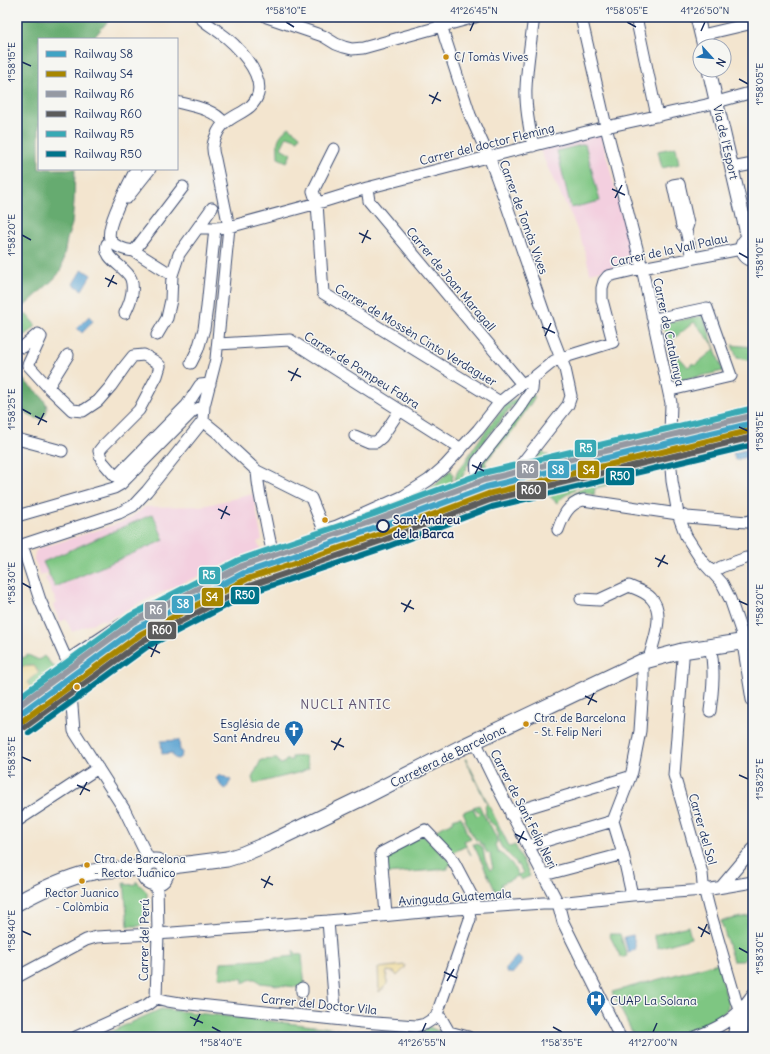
<svg xmlns="http://www.w3.org/2000/svg" width="770" height="1054" font-family="Delius,sans-serif">
<style>
.built{fill:#f3cfdf}
.industrial{fill:#cfbdce}
.green{fill:#7ec682;stroke:#4c7a70;fill-rule:evenodd}
.forest{fill:#66ab70;stroke:#406d67}
.sand{fill:#eeda9e;stroke:#84847e}
.water{fill:#59a1d0;stroke:#3a6897}
.lines{fill:none;stroke-linecap:round;stroke-linejoin:round}
.minor-tunnel{stroke:#c8c1b8;stroke-width:11;stroke-dasharray:11 5.5;stroke-linecap:butt}
.minor-casing{stroke:#3b4a6f;stroke-width:13}
.tertiary-casing{stroke:#3b4a6f;stroke-width:15}
.secondary-casing{stroke:#3b4a6f;stroke-width:17}
.minor{stroke:#fff;stroke-width:11}
.tertiary{stroke:#fff;stroke-width:13}
.secondary{stroke:#fff;stroke-width:15}
.rail-1-casing{stroke:#f6f6f2;stroke-width:9}
.rail-2-casing{stroke:#f6f6f2;stroke-width:9}
.rail-3-casing{stroke:#f6f6f2;stroke-width:9}
.rail-4-casing{stroke:#f6f6f2;stroke-width:9}
.rail-5-casing{stroke:#f6f6f2;stroke-width:9}
.rail-6-casing{stroke:#f6f6f2;stroke-width:9}
.rail-1{stroke:#40a3c4;stroke-width:6}
.rail-2{stroke:#a78600;stroke-width:6}
.rail-3{stroke:#9599a2;stroke-width:6}
.rail-4{stroke:#5b5b5b;stroke-width:6}
.rail-5{stroke:#38a9b4;stroke-width:6}
.rail-6{stroke:#00738a;stroke-width:6}
.ticks{fill:none;stroke:#1b2f5e;stroke-width:1.5}
.bus-dot{fill:#cb8e13;stroke:#f6f6f2;stroke-width:1.5}
.stop-dot{fill:#f6f6f2;stroke:#1b2f5e;stroke-width:2}
.labels{text-anchor:middle;dominant-baseline:central;stroke-width:3;stroke-linejoin:round;paint-order:stroke}
.bus-label{font-size:11px;fill:#1b2f5e;stroke:#f6f6f2;text-anchor:start}
.street-label{font-size:12px;fill:#1b2f5e;stroke:#f6f6f2}
.stop-label{font-size:12px;font-weight:bold;fill:#1b2f5e;stroke:#f6f6f2;text-anchor:start}
.poi-label{font-size:12px;fill:#1b2f5e;stroke:#f6f6f2;text-anchor:end}
.neighbourhood-label{font-size:13px;letter-spacing:1px;fill:#625673;stroke:#f6f6f2}
.line-badge{stroke:#f6f6f2;stroke-width:1.5}
.badge-label{font-size:11px;text-anchor:middle;font-weight:bold;fill:#fff}
.neatline{fill:none;stroke:#1b2f5e;stroke-width:1.5}
.ticks-label{font-size:10px;text-anchor:middle;fill:#1b2f5e}
</style>
<rect width="100%" height="100%" fill="#f6f6f2"/>
<filter id="ink" filterUnits="userSpaceOnUse"><feTurbulence type="fractalNoise" baseFrequency=".025" numOctaves="2"/><feDisplacementMap in="SourceGraphic" scale="8" xChannelSelector="R" yChannelSelector="G"/><feConvolveMatrix kernelMatrix="1 2 1 2 8 2 1 2 1" color-interpolation-filters="sRGB"/></filter>
<filter id="wash" filterUnits="userSpaceOnUse"><feTurbulence type="fractalNoise" baseFrequency=".012" numOctaves="4" result="noise"/><feDisplacementMap in="SourceGraphic" scale="16" xChannelSelector="R" yChannelSelector="G"/><feGaussianBlur stdDeviation="0.9" result="paint"/><feColorMatrix in="noise" values="0 0 0 0 0 0 0 0 0 0 0 0 0 0 0 0 0 1.4 0 .05"/><feComposite in="paint" operator="in"/></filter>
<g filter="url(#wash)">
<rect width="100%" height="100%" fill="#f3e5cf"/>
<!-- built -->
<path class="built" d="M 601,134 L 634,263 L 590,273 L 584,248 L 572,217 L 551,175 L 540,150 Z
M 253,494 L 262,540 L 257,542 L 261,549 L 163,592 L 130,608 L 104,622 L 103,619 L 72,632 L 66,619 L 60,622 L 53,605 L 57,603 L 45,578 L 49,576 L 48,573 L 40,576 L 34,559 L 35,552 L 38,549 L 120,523 L 129,519 L 145,507 L 203,506 Z"/>
<!-- industrial -->
<path class="industrial" d="M 37,698 L 45,708 L 17,729 L 17,713 Z"/>
<!-- green -->
<path class="green" d="M 289,127 L 300,136 L 298,140 L 287,136 L 281,148 L 291,154 L 287,162 L 278,158 C 278,141 275,139 289,127 Z
M 585,144 L 600,201 L 571,208 L 557,151 Z
M 676,147 L 679,164 L 662,168 L 658,151 Z
M 26,314 L 36,326 L 17,341 L 17,321 Z
M 703,316 L 723,371 L 675,382 L 674,379 L 677,376 L 671,340 L 660,324 ZM 694,322 L 713,344 L 715,349 L 695,365 L 693,363 L 688,367 L 672,349 L 671,341 Z
M 732,345 L 753,347 L 753,361 L 737,358 Z
M 532,395 L 535,397 L 511,433 L 485,462 L 493,482 L 488,483 L 489,481 L 487,479 L 488,477 L 486,475 L 487,472 L 485,471 L 486,468 L 480,464 Z
M 520,398 L 519,405 L 510,406 L 511,409 L 507,410 L 508,412 L 505,413 L 505,416 L 502,416 L 502,419 L 500,420 L 500,423 L 497,423 L 497,426 L 494,427 L 495,429 L 492,430 L 492,433 L 489,433 L 489,436 L 486,437 L 486,440 L 484,440 L 484,443 L 481,444 L 481,446 L 478,447 L 479,450 L 476,451 L 476,453 L 473,454 L 473,457 L 470,458 L 471,460 L 468,461 L 468,463 L 473,463 L 466,466 L 467,469 L 464,471 L 465,474 L 462,475 L 464,478 L 461,479 L 462,481 L 459,483 L 461,486 L 458,487 L 459,490 L 457,491 L 457,493 L 454,493 C 455,483 454,472 463,465 L 473,449 L 490,425 L 506,405 L 512,401 Z
M 753,439 L 753,445 L 681,458 L 681,455 Z
M 540,449 L 562,467 L 529,474 L 527,467 Z
M 661,461 L 663,462 L 663,464 L 654,466 L 638,472 L 638,474 L 615,483 L 595,488 L 594,495 L 585,492 L 569,497 L 584,487 L 626,472 L 626,469 Z
M 451,470 L 452,473 L 453,474 L 450,505 L 428,514 L 426,507 L 428,501 L 420,495 L 432,488 L 442,479 L 442,478 Z
M 612,472 L 613,474 L 584,483 L 563,497 L 557,503 L 542,489 Z
M 153,514 L 164,540 L 55,587 L 43,562 Z
M 265,567 L 266,570 L 206,596 L 205,594 Z
M 205,609 L 208,617 L 194,623 L 191,615 Z
M 140,624 L 142,626 L 107,647 L 106,645 Z
M 17,655 L 23,658 L 28,655 L 39,660 L 44,656 L 54,667 L 67,670 L 68,689 L 45,708 L 37,698 L 17,713 L 17,700 L 32,689 L 27,682 L 34,666 L 17,667 Z
M 96,670 L 100,675 L 97,675 L 96,686 L 90,686 L 84,678 Z
M 305,756 L 309,768 L 301,772 L 254,784 L 252,778 L 261,760 L 277,759 L 279,763 L 281,764 L 284,763 L 286,760 L 292,760 L 292,757 Z
M 465,759 L 466,759 L 509,846 L 510,847 L 515,845 L 530,876 L 521,880 L 518,876 L 501,884 L 502,889 L 496,892 L 473,844 C 482,844 483,847 484,855 C 484,860 488,866 490,870 L 493,868 L 490,856 L 491,856 L 490,854 L 487,853 L 483,845 L 482,845 L 479,841 L 476,840 L 468,828 L 469,827 L 465,820 L 466,819 L 463,812 L 473,808 L 477,816 L 480,813 L 473,807 L 479,805 L 487,822 L 490,825 L 496,837 L 497,842 L 495,845 L 498,852 L 500,852 C 504,857 508,859 512,864 C 514,867 516,871 518,875 L 523,873 L 519,865 L 517,865 L 513,859 L 507,853 L 506,853 L 503,848 L 502,848 L 498,840 L 499,834 L 495,826 L 489,821 L 485,813 L 486,812 L 485,806 L 487,804 Z
M 458,817 L 461,817 L 466,827 L 465,829 L 468,834 L 469,836 L 470,836 L 471,838 L 464,841 L 471,855 L 466,846 L 452,853 L 433,832 L 454,821 L 453,819 Z
M 423,835 L 452,864 L 448,866 L 448,869 L 386,874 L 385,855 Z
M 136,881 L 147,892 L 147,918 L 140,926 L 128,926 L 124,882 L 126,882 L 126,885 L 136,884 Z
M 753,915 L 753,949 L 743,961 L 733,961 L 721,921 Z
M 688,926 L 691,938 L 658,948 L 654,935 Z
M 609,934 L 620,934 L 627,956 L 621,958 Z
M 293,950 L 297,954 L 302,955 L 305,988 L 260,983 C 255,976 249,979 243,984 L 243,979 L 219,977 L 221,962 L 258,960 L 294,956 Z
M 718,963 L 728,1003 C 728,1005 728,1007 727,1009 C 719,1021 681,1035 667,1037 C 657,1038 646,1037 636,1037 L 634,1036 L 612,992 Z
M 161,1009 L 323,1027 L 384,1037 L 99,1037 Z
M 429,1027 L 447,1035 L 448,1037 L 420,1033 L 423,1029 Z"/>
<!-- forest -->
<path class="forest" d="M 17,17 L 112,17 L 101,29 L 93,39 L 39,39 L 39,169 L 75,169 L 74,202 L 72,224 L 67,239 L 62,267 L 59,273 L 54,279 L 17,313 Z
M 17,373 C 21,377 24,381 28,384 C 39,395 55,404 42,419 C 28,418 26,412 17,403 Z"/>
<!-- sand -->
<path class="sand" d="M 34,666 L 39,672 L 27,682 L 32,689 L 17,700 L 17,667 Z
M 405,965 L 405,968 L 397,976 L 394,972 L 387,971 L 386,979 L 388,984 L 379,992 L 378,968 Z"/>
<!-- water -->
<path class="water" d="M 82,269 L 91,275 L 82,290 L 73,284 Z
M 89,316 L 93,321 L 82,333 L 77,328 Z
M 749,449 L 750,456 L 735,460 L 733,453 Z
M 179,740 L 180,751 L 182,751 C 182,755 181,758 177,759 C 173,758 173,756 172,753 L 162,754 L 161,741 Z
M 219,774 L 231,780 L 226,789 L 220,785 L 220,782 L 216,779 Z
M 633,935 L 636,950 L 628,952 L 624,937 Z
M 517,956 L 523,961 L 512,974 L 511,973 L 507,973 L 506,972 L 506,968 Z"/>
</g>
<g filter="url(#ink)">
<g class="lines">
<!-- minor-tunnel -->
<path class="minor-tunnel" d="M 301,1007 L 302,992"/>
<!-- minor casing -->
<g class="minor-casing">
<path id="minor" d="M 200,17 C 205,23 213,27 219,32 C 235,43 264,73 258,94 C 254,110 236,113 225,123 C 221,126 218,131 216,136 C 212,145 212,150 215,159 L 229,227 L 216,359 L 204,406 L 203,421
M 267,17 L 323,36 L 336,44 L 344,47 L 352,49 L 363,48 L 475,17
M 439,17 L 445,38 L 470,115 L 491,162 L 506,203 L 550,330 L 565,369 L 571,396 L 568,405 L 520,466 L 518,471 L 520,481 L 484,490
M 581,17 L 608,135 L 642,268 L 671,403 L 670,434 L 670,455 L 672,481 L 678,514 L 686,536 L 702,561 L 722,583 L 730,599 L 741,631 L 752,700
M 636,17 L 657,116
M 702,35 L 753,23
M 177,102 C 193,106 214,109 224,123
M 533,146 C 529,127 525,107 526,88 C 527,64 531,40 534,17
M 334,149 L 313,191 L 317,203 L 323,293 L 500,402
M 732,168 L 753,164
M 367,188 L 369,201 L 522,384
M 127,198 L 150,169
M 198,228 L 215,228 L 229,227 L 325,201 L 367,188 L 480,159 L 606,127 L 706,105 L 753,92
M 686,230 L 688,224 L 679,184 L 673,185 L 682,226 L 686,230 L 692,258
M 113,243 L 107,244 C 102,259 127,267 131,279 C 135,291 130,303 125,313
M 134,251 C 126,250 114,247 110,239 C 105,226 130,182 136,169
M 172,275 L 134,251 L 183,187
M 652,317 L 660,318 L 707,308 L 731,376 L 675,389 L 668,389
M 157,335 L 167,318 L 171,300 L 172,275 L 179,254 L 212,208
M 218,344 L 290,340 L 461,449
M 23,347 L 38,334 L 41,337 L 28,365 L 48,387 L 72,410 L 83,411 L 98,401 L 111,386 L 125,366 L 133,356 L 144,355 L 156,362 L 160,366 L 157,376 L 139,410 L 103,446 L 99,451 L 102,461 L 115,476 L 118,475 L 187,405 L 200,385 L 210,384
M 191,363 L 198,349 L 204,329 L 207,307 L 215,228
M 48,387 L 68,355
M 355,436 L 369,442 L 376,442 L 382,437 L 400,410
M 17,439 L 62,451
M 670,448 L 753,428
M 257,471 C 258,487 261,502 265,517 C 269,537 272,556 281,574
M 486,499 C 483,489 474,472 477,462 L 520,408 L 532,390 L 533,378
M 17,516 L 114,488 L 121,484 L 193,411 L 204,406
M 324,530 L 337,526 L 404,496 L 429,480 L 445,466 L 478,430 L 500,402 L 522,384 L 533,378 L 554,361 L 568,356 L 613,342 L 602,300 L 602,288 L 604,281 L 608,276 L 642,268 L 741,249
M 558,530 C 563,516 568,504 583,500 L 678,514 L 687,517 L 747,522 L 753,520
M 22,545 L 40,600 L 71,670 L 71,694 L 74,731 L 124,809 L 150,862
M 17,548 L 22,545 L 119,513 L 133,506 L 147,491 L 203,421
M 713,572 L 721,567 L 746,558
M 581,599 L 599,600 L 629,586 C 636,589 646,592 651,598 C 666,613 653,642 649,659
M 94,642 L 105,659
M 710,646 C 715,668 713,689 710,711
M 682,651 L 683,659 L 674,775 L 702,873 L 703,884 L 709,908 L 736,1001 L 744,1015 L 744,1024 L 741,1037
M 67,660 L 75,655 L 122,624 L 139,615 L 226,574 L 263,559 L 274,556 L 281,558 L 328,542
M 71,684 L 102,661 L 177,619 L 180,611 L 215,595 L 217,601 L 286,573 L 334,554 L 330,543 L 328,542 L 324,530 L 311,498 L 257,471 L 229,445 L 219,434 L 203,421
M 475,741 L 497,786 L 558,903 L 563,922 L 620,1037
M 511,815 L 520,810 L 629,777
M 17,821 L 98,768
M 613,821 L 632,772 L 640,731 L 643,685 L 643,669 L 641,662
M 613,821 L 623,854 L 632,895
M 528,846 L 613,821
M 544,875 L 623,854
M 721,887 L 753,849
M 386,915 L 381,853 L 425,830 L 450,856 L 455,864 L 474,900 L 471,908
M 328,921 L 335,1009 L 342,1019
M 17,977 L 86,940 L 96,937 L 172,933 L 328,921 L 455,909 L 543,903 L 558,903 L 632,895 L 705,890 L 753,882
M 302,992 L 302,988
M 156,998 L 168,1001 L 180,1003 L 362,1022 L 416,1026 L 425,1024 L 436,1017 L 441,1018 L 449,1032 L 468,1037
M 156,998 L 158,934 L 157,882
M 436,1017 L 470,919 L 469,913 L 466,909
M 76,1037 L 147,1005 L 156,998
M 695,1037 C 711,1031 730,1022 741,1009 C 745,1005 749,999 753,994
M 733,1037 L 737,1018 L 740,1011"/>
</g>
<!-- tertiary casing -->
<g class="tertiary-casing">
<path id="tertiary" d="M 697,17 L 704,46
M 709,70 L 748,238
M 753,237 C 738,239 738,258 753,260"/>
</g>
<!-- secondary casing -->
<g class="secondary-casing">
<path id="secondary" d="M144 872a11 11 0 1 1 22 0a11 11 0 1 1-22 0Z
M 166,868 L 180,865 L 227,859 L 243,854 L 267,844 L 362,798 L 460,748 L 641,662 L 682,651 L 753,640
M 17,903 C 37,892 57,882 80,875 C 101,869 123,869 145,868"/>
</g>
<!-- minor -->
<use href="#minor" class="minor"/>
<!-- tertiary -->
<use href="#tertiary" class="tertiary"/>
<!-- secondary -->
<use href="#secondary" class="secondary"/>
<!-- rail-1 casing -->
<g class="rail-1-casing">
<path id="rail-1" d="M 17,716 L 137,628 L 244,573 L 379,527 L 486,487 L 753,423"/>
</g>
<!-- rail-2 casing -->
<g class="rail-2-casing">
<path id="rail-2" d="M 21,722 L 141,634 L 247,579 L 381,534 L 488,494 L 753,430"/>
</g>
<!-- rail-3 casing -->
<g class="rail-3-casing">
<path id="rail-3" d="M 17,707 L 133,622 L 242,566 L 377,520 L 484,480 L 751,416"/>
</g>
<!-- rail-4 casing -->
<g class="rail-4-casing">
<path id="rail-4" d="M 25,727 L 144,640 L 249,586 L 384,540 L 490,500 L 753,437"/>
</g>
<!-- rail-5 casing -->
<g class="rail-5-casing">
<path id="rail-5" d="M 17,699 L 130,616 L 239,560 L 374,514 L 483,473 L 750,409"/>
</g>
<!-- rail-6 casing -->
<g class="rail-6-casing">
<path id="rail-6" d="M 29,733 L 148,646 L 252,592 L 386,547 L 492,507 L 753,445"/>
</g>
<!-- rail-1 -->
<use href="#rail-1" class="rail-1"/>
<!-- rail-2 -->
<use href="#rail-2" class="rail-2"/>
<!-- rail-3 -->
<use href="#rail-3" class="rail-3"/>
<!-- rail-4 -->
<use href="#rail-4" class="rail-4"/>
<!-- rail-5 -->
<use href="#rail-5" class="rail-5"/>
<!-- rail-6 -->
<use href="#rail-6" class="rail-6"/>
</g>
</g>
<!-- ticks -->
<path class="ticks" d="M 286,22 L 294,27M 627,22 L 636,27M 470,31 L 474,22M 701,31 L 705,22M 22,62 L 31,66M 739,79 L 748,84M 429,95 L 441,101M 432,104 L 438,92M 612,189 L 625,195M 615,198 L 622,185M 359,233 L 371,239M 22,235 L 31,240M 362,243 L 368,230M 739,253 L 748,258M 105,278 L 117,284M 108,287 L 114,275M 542,327 L 555,333M 545,336 L 551,323M 288,371 L 301,377M 291,381 L 298,368M 22,409 L 31,414M 35,416 L 47,422M 38,425 L 44,413M 739,427 L 748,431M 472,465 L 484,471M 475,474 L 481,462M 218,509 L 230,515M 221,519 L 227,506M 655,558 L 668,564M 658,567 L 665,555M 22,583 L 31,588M 739,601 L 748,605M 401,603 L 414,609M 404,612 L 411,600M 148,647 L 160,653M 151,657 L 157,644M 585,696 L 597,702M 588,705 L 594,693M 331,741 L 344,747M 334,750 L 341,738M 22,757 L 31,761M 739,775 L 748,779M 77,785 L 90,791M 80,795 L 87,782M 515,834 L 527,840M 518,843 L 524,831M 261,879 L 273,885M 264,888 L 270,876M 698,927 L 710,934M 22,931 L 31,935M 701,937 L 707,924M 739,948 L 748,953M 444,972 L 457,978M 447,981 L 454,969M 190,1017 L 203,1023M 194,1026 L 200,1014M 212,1027 L 221,1032M 553,1027 L 562,1032M 422,1032 L 426,1023M 653,1032 L 657,1023"/>
<!-- icons -->
<defs>
<g id="church-pin" transform="scale(1)"><path d="M0 17L-7.5 6A9.5 9.5 0 1 1 7.5 6Z" fill="#1f6fb2" stroke="#f6f6f2"/><path d="M-1.2-6h2.4v3.5h3.3v2.4h-3.3V6h-2.4V-.1h-3.3v-2.4h3.3Z" fill="#fff"/></g>
<g id="hospital-pin" transform="scale(1)"><path d="M0 17L-7.5 6A9.5 9.5 0 1 1 7.5 6Z" fill="#1f6fb2" stroke="#f6f6f2"/><path d="M-5-5h3v3.5h4V-5h3V5h-3V1.5h-4V5h-3Z" fill="#fff"/></g>
</defs>
<g fill-rule="evenodd">
<use href="#church-pin" x="294" y="730"/>
<use href="#hospital-pin" x="596" y="1000"/>
</g>
<!-- markers -->
<g class="bus-dot">
<circle cx="446" cy="57" r="3.5"/>
<circle cx="325" cy="520" r="3.5"/>
<circle cx="77" cy="687" r="3.5"/>
<circle cx="526" cy="724" r="3.5"/>
<circle cx="87" cy="865" r="3.5"/>
<circle cx="82" cy="881" r="3.5"/>
</g>
<circle class="stop-dot" cx="383" cy="526" r="6"/>
<g class="labels">
<!-- bus labels -->
<g class="bus-label">
<text x="454" y="57">C/ Tomàs Vives</text>
<text x="534" y="718">Ctra. de Barcelona<tspan x="534" dy="14">- St. Felip Neri</tspan></text>
<text x="94" y="859">Ctra. de Barcelona<tspan x="94" dy="14">- Rector Juanico</tspan></text>
<text x="82" y="893" text-anchor="middle">Rector Juanico<tspan x="82" dy="14">- Colòmbia</tspan></text>
</g>
<!-- street labels -->
<g class="street-label">
<text transform="translate(726 142) rotate(77)">Via de l'Esport</text>
<text transform="translate(487 144) rotate(-14)">Carrer del doctor Fleming</text>
<text transform="translate(524 217) rotate(70)">Carrer de Tomàs Vives</text>
<text transform="translate(669 250) rotate(-12)">Carrer de la Vall Palau</text>
<text transform="translate(451 279) rotate(50)">Carrer de Joan Maragall</text>
<text transform="translate(669 332) rotate(78)">Carrer de Catalunya</text>
<text transform="translate(416 335) rotate(31)">Carrer de Mossèn Cinto Verdaguer</text>
<text transform="translate(362 370) rotate(32)">Carrer de Pompeu Fabra</text>
<text transform="translate(448 756) rotate(-26)">Carretera de Barcelona</text>
<text transform="translate(524 809) rotate(63)">Carrer de Sant Felip Neri</text>
<text transform="translate(703 829) rotate(74)">Carrer del Sol</text>
<text transform="translate(455 897) rotate(-4)">Avinguda Guatemala</text>
<text transform="translate(144 940) rotate(-89)">Carrer del Perú</text>
<text transform="translate(319 1004) rotate(6)">Carrer del Doctor Vila</text>
</g>
<!-- stop labels -->
<g class="stop-label">
<text x="393" y="519">Sant Andreu<tspan x="393" dy="14">de la Barca</tspan></text>
</g>
<!-- poi labels -->
<g class="poi-label">
<text x="280" y="723">Església de<tspan x="280" dy="14">Sant Andreu</tspan></text>
<text x="610" y="1000" text-anchor="start">CUAP La Solana</text>
</g>
<!-- neighbourhood labels -->
<g class="neighbourhood-label">
<text x="346" y="704">NUCLI ANTIC</text>
</g>
</g>
<g class="line-badge">
<rect x="574" y="439" width="23" height="19" rx="4" fill="#38a9b4"/>
<rect x="516" y="460" width="23" height="19" rx="4" fill="#9599a2"/>
<rect x="547" y="460" width="23" height="19" rx="4" fill="#40a3c4"/>
<rect x="577" y="460" width="23" height="19" rx="4" fill="#a78600"/>
<rect x="605" y="467" width="30" height="19" rx="4" fill="#00738a"/>
<rect x="516" y="481" width="31" height="19" rx="4" fill="#5b5b5b"/>
<rect x="198" y="566" width="23" height="19" rx="4" fill="#38a9b4"/>
<rect x="230" y="586" width="30" height="19" rx="4" fill="#00738a"/>
<rect x="201" y="587" width="23" height="20" rx="4" fill="#a78600"/>
<rect x="171" y="595" width="23" height="19" rx="4" fill="#40a3c4"/>
<rect x="144" y="601" width="23" height="19" rx="4" fill="#9599a2"/>
<rect x="147" y="621" width="30" height="19" rx="4" fill="#5b5b5b"/>
</g>
<g class="badge-label">
<text x="586" y="452">R5</text>
<text x="528" y="473">R6</text>
<text x="558" y="474">S8</text>
<text x="589" y="474">S4</text>
<text x="620" y="480">R50</text>
<text x="531" y="494">R60</text>
<text x="209" y="579">R5</text>
<text x="245" y="599">R50</text>
<text x="212" y="601">S4</text>
<text x="183" y="608">S8</text>
<text x="156" y="614">R6</text>
<text x="162" y="634">R60</text>
</g>
<!-- margin -->
<rect width="770" height="1054" fill="none" stroke="#f6f6f2" stroke-width="44"/>
<!-- legend -->
<rect x="38" y="38" width="140" height="132" fill="#f6f6f2" stroke="#9ea6b7"/>
<rect x="46" y="51" width="20" height="6" fill="#40a3c4" stroke="#9ea6b7"/>
<text x="74" y="58" font-size="12" fill="#1b2f5e">Railway S8</text>
<rect x="46" y="71" width="20" height="6" fill="#a78600" stroke="#9ea6b7"/>
<text x="74" y="78" font-size="12" fill="#1b2f5e">Railway S4</text>
<rect x="46" y="91" width="20" height="6" fill="#9599a2" stroke="#9ea6b7"/>
<text x="74" y="98" font-size="12" fill="#1b2f5e">Railway R6</text>
<rect x="46" y="111" width="20" height="6" fill="#5b5b5b" stroke="#9ea6b7"/>
<text x="74" y="118" font-size="12" fill="#1b2f5e">Railway R60</text>
<rect x="46" y="131" width="20" height="6" fill="#38a9b4" stroke="#9ea6b7"/>
<text x="74" y="138" font-size="12" fill="#1b2f5e">Railway R5</text>
<rect x="46" y="151" width="20" height="6" fill="#00738a" stroke="#9ea6b7"/>
<text x="74" y="158" font-size="12" fill="#1b2f5e">Railway R50</text>
<!-- north arrow -->
<g transform="translate(712 58) rotate(117)"><circle r="19" fill="#f6f6f2" stroke="#9ea6b7"/>
<path d="M0-3L7 15L0 10L-7 15Z" fill="#1f6fb2"/>
<text y="-6" font-size="11" font-weight="bold" text-anchor="middle" fill="#1b2f5e">N</text>
</g>
<rect x="22" y="22" width="726" height="1010" class="neatline"/>
<g class="ticks-label">
<text x="286" y="14">1°58'10"E</text>
<text x="474" y="14">41°26'45"N</text>
<text x="627" y="14">1°58'05"E</text>
<text x="705" y="14">41°26'50"N</text>
<text transform="translate(11 62) rotate(-90)" y="4">1°58'15"E</text>
<text transform="translate(759 84) rotate(-90)" y="4">1°58'05"E</text>
<text transform="translate(11 235) rotate(-90)" y="4">1°58'20"E</text>
<text transform="translate(759 258) rotate(-90)" y="4">1°58'10"E</text>
<text transform="translate(11 409) rotate(-90)" y="4">1°58'25"E</text>
<text transform="translate(759 431) rotate(-90)" y="4">1°58'15"E</text>
<text transform="translate(11 583) rotate(-90)" y="4">1°58'30"E</text>
<text transform="translate(759 605) rotate(-90)" y="4">1°58'20"E</text>
<text transform="translate(11 757) rotate(-90)" y="4">1°58'35"E</text>
<text transform="translate(759 779) rotate(-90)" y="4">1°58'25"E</text>
<text transform="translate(11 931) rotate(-90)" y="4">1°58'40"E</text>
<text transform="translate(759 953) rotate(-90)" y="4">1°58'30"E</text>
<text x="221" y="1046">1°58'40"E</text>
<text x="422" y="1046">41°26'55"N</text>
<text x="562" y="1046">1°58'35"E</text>
<text x="653" y="1046">41°27'00"N</text>
</g>
</svg>
